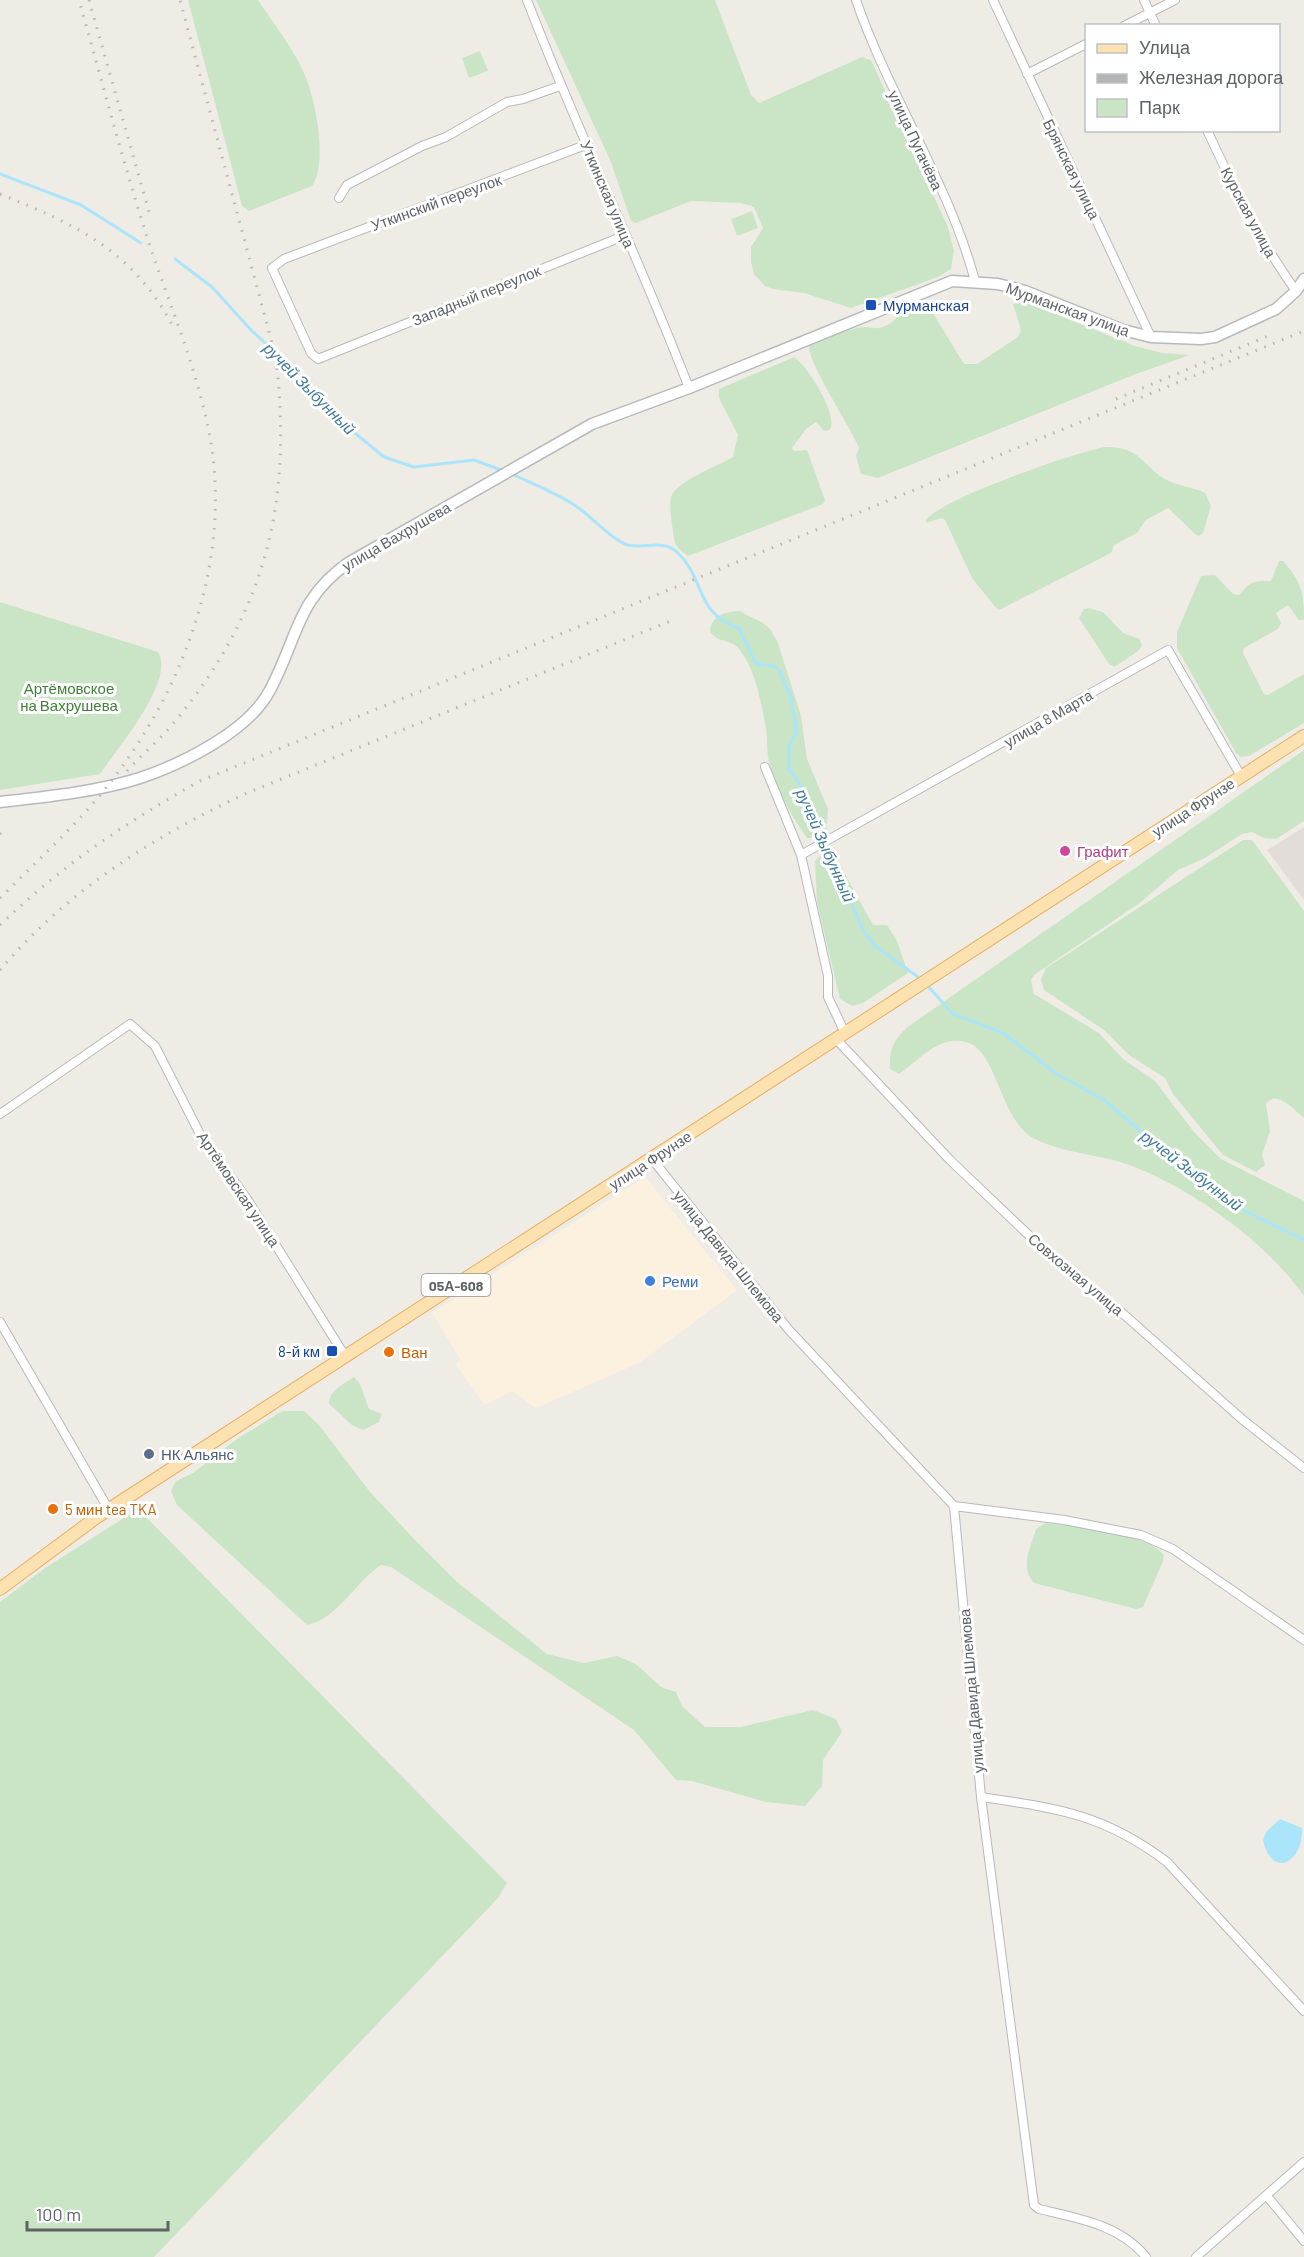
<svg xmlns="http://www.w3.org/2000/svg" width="1304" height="2257" font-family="Barlow,sans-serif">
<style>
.commercial{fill:#fcf0df}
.education{fill:#e2ddd8}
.green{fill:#cae5c5}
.water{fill:#abe5fb}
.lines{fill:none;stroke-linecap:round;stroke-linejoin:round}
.stream{stroke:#abe5fb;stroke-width:3}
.minor-casing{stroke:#b7b9bc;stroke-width:10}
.secondary-casing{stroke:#b5babd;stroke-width:13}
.primary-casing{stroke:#eaaf64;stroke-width:14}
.minor{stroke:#fff;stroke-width:8}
.secondary{stroke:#fff;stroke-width:10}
.primary{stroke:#fbe2b0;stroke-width:12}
.rail{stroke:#b4b5b6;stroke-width:3;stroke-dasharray:1.5 8;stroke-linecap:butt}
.transit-dot{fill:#1a4fb4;stroke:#fff;stroke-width:2}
.hotel-dot{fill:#d1479c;stroke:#fff;stroke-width:2}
.shop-dot{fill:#3f7fe0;stroke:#fff;stroke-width:2}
.food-dot{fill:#e8710a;stroke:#fff;stroke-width:2}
.service-dot{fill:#5c6f8a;stroke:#fff;stroke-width:2}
.labels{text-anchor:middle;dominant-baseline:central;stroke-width:6;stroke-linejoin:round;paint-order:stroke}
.shield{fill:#fff;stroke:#8e9294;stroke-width:1.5}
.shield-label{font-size:14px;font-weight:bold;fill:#5e6366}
.street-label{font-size:15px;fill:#5e6366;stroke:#fff}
.transit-label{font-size:15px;fill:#164399;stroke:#fff;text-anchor:start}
.park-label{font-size:15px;fill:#418239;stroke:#fff}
.hotel-label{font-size:15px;fill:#b23c85;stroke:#fff;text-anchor:start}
.shop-label{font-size:15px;fill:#366cbe;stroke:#fff;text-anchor:start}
.food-label{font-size:15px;fill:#c56008;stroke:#fff;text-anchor:start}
.service-label{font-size:15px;fill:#4e5e75;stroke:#fff;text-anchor:start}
.water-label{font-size:16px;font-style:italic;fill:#427c9b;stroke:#fff}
</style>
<rect width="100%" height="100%" fill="#efece6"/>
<!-- commercial -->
<path class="commercial" d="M 645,1177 L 737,1290 L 639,1363 L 536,1408 L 512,1391 L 485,1405 L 456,1365 L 460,1359 L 432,1313 Z"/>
<!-- education -->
<path class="education" d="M 1304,827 L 1304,900 L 1267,850 Z"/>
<!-- green -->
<path class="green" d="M 188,0 L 258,0 C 273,23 297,53 306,78 C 316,104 328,162 312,186 L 249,211 L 242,206 Z
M 536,0 L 715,0 L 751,95 L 759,103 L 862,57 L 871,60 L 948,227 L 954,251 L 951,269 L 938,277 L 851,308 L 804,293 L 773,289 L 765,286 L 754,274 L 751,262 L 751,247 L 763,228 L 754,207 L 741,203 L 691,201 L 636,223 L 631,221 L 611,162 Z
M 480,51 L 488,71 L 469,78 L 462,58 Z
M 752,211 L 758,228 L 737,236 L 731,219 Z
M 1023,301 L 1135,346 L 1162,353 L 1190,355 L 1133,375 L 878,478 L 861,474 L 856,456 L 859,448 C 850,426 808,363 809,346 C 824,338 849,328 866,327 C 871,327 876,329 880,328 C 902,322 900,301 928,305 L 964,364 L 977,364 L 1018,337 L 1021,330 L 1013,304 Z
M 794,357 C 807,365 839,415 830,430 L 824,431 L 816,422 L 806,429 L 792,448 L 794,451 L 807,450 L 825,500 L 823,504 L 688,556 C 672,544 675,542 672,525 C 671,516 669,506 671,497 C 676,481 718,466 733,457 L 738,435 L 719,398 L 719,389 Z
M 1105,447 C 1143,446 1141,467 1169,481 C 1181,487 1194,487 1205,493 L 1211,506 L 1203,533 L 1199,536 L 1195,534 L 1168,508 L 1146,520 L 1137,533 L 1114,545 L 1111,553 L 999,610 L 996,608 L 972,578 L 945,520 L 941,518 L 926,523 L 926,520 C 941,499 1076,452 1105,447 Z
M 1279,561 L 1283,561 C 1302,582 1304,594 1304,620 L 1299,620 L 1288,605 L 1276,613 L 1281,623 L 1278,629 L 1244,648 L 1243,653 L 1264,694 L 1268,695 L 1304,674 L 1304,723 L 1249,756 L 1241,757 L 1236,753 L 1177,648 L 1177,632 L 1201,576 L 1215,575 L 1233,594 L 1239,595 C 1250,582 1253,580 1271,581 Z
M 0,602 L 158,652 C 176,680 117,749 100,774 L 0,790 Z
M 1089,608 L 1103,612 L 1123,633 L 1140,639 L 1142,646 L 1137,652 L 1114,667 L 1109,664 L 1079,618 L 1084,609 Z
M 739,611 L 763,623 L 770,629 L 778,643 L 801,716 L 807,759 L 828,809 L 826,833 L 819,838 L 807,838 C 791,816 778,791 770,765 C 766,753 768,740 766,728 C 761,703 756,671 740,650 C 732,639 718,643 710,632 C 711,615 725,612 739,611 Z
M 1304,750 L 1304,821 L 1276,839 L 1264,838 L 1252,832 L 1242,834 L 1205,858 L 1178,870 L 1141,902 L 1034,975 L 1031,980 L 1034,994 L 1099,1033 L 1123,1059 L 1155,1081 L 1194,1132 L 1221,1159 L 1304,1201 L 1304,1296 C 1266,1242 1194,1190 1132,1166 C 1101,1154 1065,1154 1035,1139 C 999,1121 998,1050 966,1042 C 938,1035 920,1060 899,1074 L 890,1069 C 889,1048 894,1039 909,1026 Z
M 1243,840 L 1252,840 L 1304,911 L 1304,1118 C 1294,1110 1277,1089 1266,1104 L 1270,1131 L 1262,1155 L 1265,1165 L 1256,1172 L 1223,1155 L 1173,1094 L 1165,1078 L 1129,1055 L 1104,1030 L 1044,990 L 1041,979 L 1046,968 Z
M 825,850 L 834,854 L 873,925 L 887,925 L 897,941 L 908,973 L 863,1003 L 852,1006 L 840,999 L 817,902 L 815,861 Z
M 354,1377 L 360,1384 L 369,1409 L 382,1414 L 379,1422 L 363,1430 L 352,1425 L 329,1404 C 329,1390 344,1384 354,1377 Z
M 282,1411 L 304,1411 L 319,1425 L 370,1492 L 417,1542 L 456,1581 L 547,1654 L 584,1663 L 617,1656 L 636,1664 L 661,1687 L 676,1692 L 682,1706 L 705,1727 L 741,1727 L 813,1710 L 836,1719 L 842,1732 L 823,1760 L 822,1786 L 805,1806 L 766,1802 L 692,1781 L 676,1780 L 634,1730 L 391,1567 L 381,1565 C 354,1583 339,1618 307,1625 L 177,1505 L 171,1491 L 176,1481 L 193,1473 L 237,1439 Z
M 138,1509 L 507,1883 L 498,1898 L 154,2257 L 0,2257 L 0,1602 L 45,1568 Z
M 1046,1523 C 1076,1527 1145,1532 1164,1555 L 1163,1561 L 1143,1607 L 1136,1609 L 1034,1583 C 1019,1566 1031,1548 1036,1529 Z"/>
<!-- water -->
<path class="water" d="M 1280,1819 L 1302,1828 C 1304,1861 1272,1881 1263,1840 L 1266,1832 Z"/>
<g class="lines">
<!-- stream -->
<path class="stream" d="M 0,174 L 81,205 L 141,243
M 175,259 L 212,287 L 251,330 L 295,370 L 333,415 L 384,457 L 414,467 L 474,460 L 504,471
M 510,473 C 533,484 556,493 576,506 C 591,516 613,541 628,545 C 645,549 663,539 677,552 C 706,579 694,613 739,628 L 756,664 L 773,666 L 779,670 L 790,694 L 796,726 L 796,734 L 789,745 L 789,769 L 805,792 L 863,930 L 874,945 L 922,980
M 926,984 L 953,1014 L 1003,1033 L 1057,1074 L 1104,1100 L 1189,1172 L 1245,1211 L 1304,1240"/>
<!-- minor casing -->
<g class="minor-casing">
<path id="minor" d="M 527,0 C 577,131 639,257 689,388
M 856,0 C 889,96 949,183 975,281
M 993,0 L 1151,337
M 1144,0 L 1156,26
M 1124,26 L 1175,0
M 1027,74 L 1086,44
M 1207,130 C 1233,186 1260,241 1296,291
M 588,144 L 284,259 L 272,268 L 311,353 L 318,359 L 626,235
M 339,198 L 347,185 L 422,146 L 446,137 L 507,102 L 523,99 L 560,86
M 765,767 L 801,855 L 828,976 L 828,997 L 845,1033
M 801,855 L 1168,650 L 1241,776
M 836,1039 L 950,1160 L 1060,1265 L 1120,1311 L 1243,1420 L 1304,1468
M 0,1114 L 130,1024 L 155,1046 L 201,1136 L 247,1199 L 345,1356
M 652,1159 L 789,1330 L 954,1506 L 981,1797 L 1034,2205 L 1039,2209 C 1078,2218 1120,2225 1146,2257
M 0,1322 L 109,1510
M 954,1506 L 1064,1520 L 1141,1535 L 1173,1549 L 1304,1640
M 981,1797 C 1056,1808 1104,1814 1167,1862 L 1304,2011
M 1267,2196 L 1304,2241
M 1196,2257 L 1304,2162"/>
</g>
<!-- secondary casing -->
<g class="secondary-casing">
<path id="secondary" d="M 0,802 C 45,797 96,792 140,778 C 182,764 249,731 270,690 C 298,638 296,600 348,563 L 592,424 L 689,388 L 952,281 L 998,284 L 1025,291 L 1123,330 L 1151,337 L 1201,339 L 1215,337 L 1276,309 L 1296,291 L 1304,279"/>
</g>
<!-- primary casing -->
<g class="primary-casing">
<path id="primary" d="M 0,1589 L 97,1517 L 1304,736"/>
</g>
<!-- minor -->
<use href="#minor" class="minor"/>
<!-- secondary -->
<use href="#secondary" class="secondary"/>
<!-- primary -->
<use href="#primary" class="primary"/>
<!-- rail -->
<path class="rail" d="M 89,0 L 151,219
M 0,194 C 79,226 134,251 175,330
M 1116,399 L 1268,336
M 127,771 C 143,753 162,738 177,719 C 268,607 292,500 276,358 L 180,0
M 0,834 L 2,832
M 0,898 C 43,855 89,814 124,764 C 191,670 232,548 209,432 C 196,366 170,306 149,243 C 123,163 102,81 79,0
M 0,925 C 64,864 123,824 200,781 L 1304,331
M 0,970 C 67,891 154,836 247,793 L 673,620"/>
</g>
<!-- markers -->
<g class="transit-dot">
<rect x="865" y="299" width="12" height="12" rx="3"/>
<rect x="326" y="1345" width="12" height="12" rx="3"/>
</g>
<circle class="hotel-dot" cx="1065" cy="851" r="6"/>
<circle class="shop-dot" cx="650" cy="1281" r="6"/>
<g class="food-dot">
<circle cx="389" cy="1352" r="6"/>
<circle cx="53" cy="1509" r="6"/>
</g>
<circle class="service-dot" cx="149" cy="1454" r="6"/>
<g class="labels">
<!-- shield labels -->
<rect class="shield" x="421.5" y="1274" width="69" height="22" rx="4.5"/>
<g class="shield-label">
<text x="456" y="1285">05А-608</text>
</g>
<!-- street labels -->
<g class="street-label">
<text transform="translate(916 140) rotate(65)">улица Пугачёва</text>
<text transform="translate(1072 169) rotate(64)">Брянская улица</text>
<text transform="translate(608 194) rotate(67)">Уткинская улица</text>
<text transform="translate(436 202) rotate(-20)">Уткинский переулок</text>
<text transform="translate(1249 212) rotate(62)">Курская улица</text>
<text transform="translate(476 295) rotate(-22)">Западный переулок</text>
<text transform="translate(1068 309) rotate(20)">Мурманская улица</text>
<text transform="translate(396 536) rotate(-30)">улица Вахрушева</text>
<text transform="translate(1048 718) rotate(-30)">улица 8 Марта</text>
<text transform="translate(1193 807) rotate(-33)">улица Фрунзе</text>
<text transform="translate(650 1160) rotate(-33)">улица Фрунзе</text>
<text transform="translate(239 1189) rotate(56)">Артёмовская улица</text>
<text transform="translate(729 1256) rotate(51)">улица Давида Шлемова</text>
<text transform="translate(1076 1274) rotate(40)">Совхозная улица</text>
<text transform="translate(971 1691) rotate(-95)">улица Давида Шлемова</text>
</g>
<!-- transit labels -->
<g class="transit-label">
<text x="883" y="305">Мурманская</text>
<text x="320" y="1351" text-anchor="end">8-й км</text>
</g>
<!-- park labels -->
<g class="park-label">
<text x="69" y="688">Артёмовское<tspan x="69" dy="17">на Вахрушева</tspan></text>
</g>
<!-- hotel labels -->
<g class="hotel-label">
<text x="1077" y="851">Графит</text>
</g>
<!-- shop labels -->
<g class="shop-label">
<text x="662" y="1281">Реми</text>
</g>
<!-- food labels -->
<g class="food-label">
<text x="401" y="1352">Ван</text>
<text x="65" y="1509">5 мин tea TKA</text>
</g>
<!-- service labels -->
<g class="service-label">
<text x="161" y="1454">НК Альянс</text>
</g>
<!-- water labels -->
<g class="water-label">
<text transform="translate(310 388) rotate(45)">ручей Зыбунный</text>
<text transform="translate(826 845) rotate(66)">ручей Зыбунный</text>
<text transform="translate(1192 1170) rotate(37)">ручей Зыбунный</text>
</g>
</g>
<!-- legend -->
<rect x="1085" y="24" width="195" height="108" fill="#ffffff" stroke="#bfc1c2" stroke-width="1.5"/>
<rect x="1097" y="44" width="30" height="9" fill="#fbe2b0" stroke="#bfc1c2" stroke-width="1.5"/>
<text x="1139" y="54" font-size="18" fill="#5e6366">Улица</text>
<rect x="1097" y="74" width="30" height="9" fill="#b4b5b6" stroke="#bfc1c2" stroke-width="1.5"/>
<text x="1139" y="84" font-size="18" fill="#5e6366">Железная дорога</text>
<rect x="1097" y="99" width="30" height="18" fill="#cae5c5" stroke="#bfc1c2" stroke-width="1.5"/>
<text x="1139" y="114" font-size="18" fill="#5e6366">Парк</text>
<!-- scale -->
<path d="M27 2221v9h141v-9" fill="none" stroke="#5e6366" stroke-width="3"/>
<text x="36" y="2221" font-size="18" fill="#5e6366" stroke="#ffffff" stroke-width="4.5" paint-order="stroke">100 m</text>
</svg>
